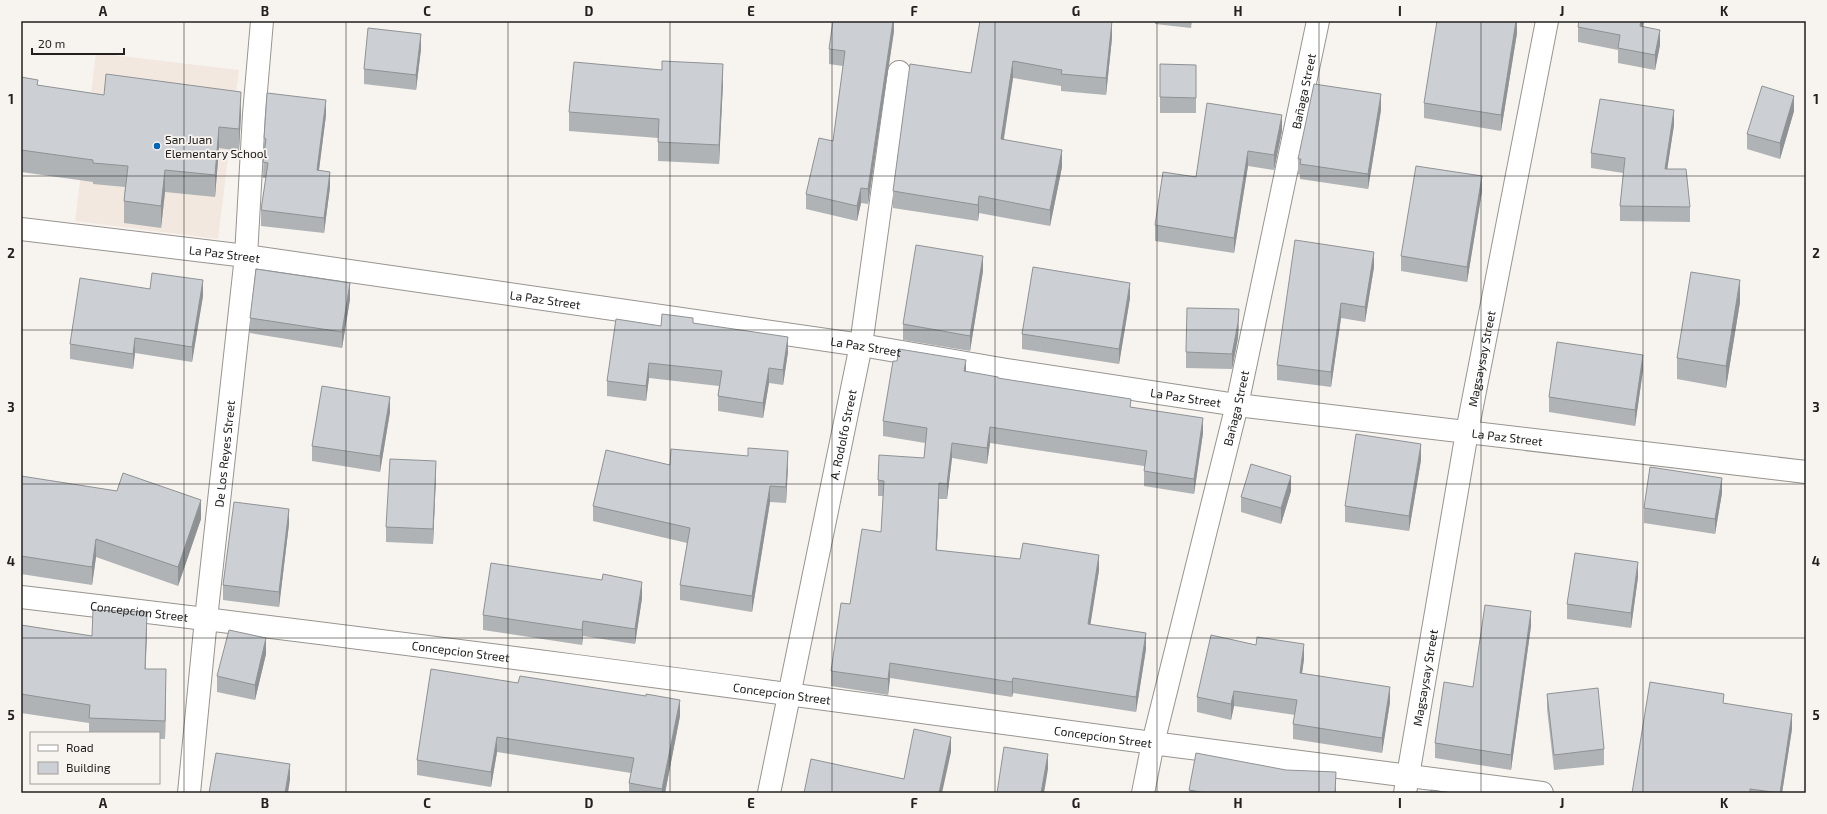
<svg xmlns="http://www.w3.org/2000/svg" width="1827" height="814" font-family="'Exo 2',sans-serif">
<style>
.built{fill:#f3e8df}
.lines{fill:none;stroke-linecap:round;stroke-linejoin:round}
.minor-casing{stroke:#989490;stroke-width:24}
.tertiary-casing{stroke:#989490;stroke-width:24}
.minor{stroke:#fff;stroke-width:22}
.tertiary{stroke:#fff;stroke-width:22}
.wall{fill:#afb3b6}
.shaded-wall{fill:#8f9294}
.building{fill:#ccd0d4;stroke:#8f9294}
.grid{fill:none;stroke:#22211f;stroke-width:1;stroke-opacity:0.55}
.poi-dot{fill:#0065b1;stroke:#f7f3ef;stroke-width:1.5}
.labels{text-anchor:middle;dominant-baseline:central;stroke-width:3.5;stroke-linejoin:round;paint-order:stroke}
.street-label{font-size:12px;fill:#22211f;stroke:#f7f3ef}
.poi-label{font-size:12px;fill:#22211f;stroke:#f7f3ef;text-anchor:start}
.neatline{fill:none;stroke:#22211f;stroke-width:1.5}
.grid-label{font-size:13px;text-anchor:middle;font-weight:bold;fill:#22211f}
</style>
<rect width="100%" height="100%" fill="#f7f3ef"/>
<!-- built -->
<path class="built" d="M 96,53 L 239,70 L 218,239 L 75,221 Z"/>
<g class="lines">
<!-- minor casing -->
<g class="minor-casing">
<g id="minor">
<path d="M 246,256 L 254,114 L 262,21"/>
<path id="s1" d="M 21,597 C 399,641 775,692 1152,743 C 1282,760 1412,776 1542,793"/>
<path id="s2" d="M 769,793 L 861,345 L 899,72"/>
<path id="s3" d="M 1143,793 L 1153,743 L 1237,405 L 1318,21"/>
<path id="s4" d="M 1405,793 L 1467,432 L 1547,21"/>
</g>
</g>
<!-- tertiary casing -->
<g class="tertiary-casing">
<g id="tertiary">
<path id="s5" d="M 21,229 L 246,256 L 861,345 L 1007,370 L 1237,405 L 1806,472"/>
<path id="s6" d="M 189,793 L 206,619 L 246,256"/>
</g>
</g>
<!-- minor -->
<use href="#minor" class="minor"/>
<!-- tertiary -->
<use href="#tertiary" class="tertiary"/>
</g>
<!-- wall -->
<path class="wall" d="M 894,21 L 894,31 L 868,204 L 861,203 L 857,221 L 806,209 L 806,194 L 833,141 L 843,66 L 829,64 L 829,49 Z
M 980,21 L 1112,38 L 1106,95 L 1061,91 L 1061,86 L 1013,78 L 1004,139 L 1062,167 L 1050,226 L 979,213 L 978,221 L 893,208 L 893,191 L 971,73 Z
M 1155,21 L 1192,21 L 1191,28 L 1155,24 Z
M 1517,21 L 1517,33 L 1501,131 L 1424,118 L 1424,103 Z
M 1643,26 L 1660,45 L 1655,70 L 1618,63 L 1618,50 L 1578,42 L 1578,27 Z
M 421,49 L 416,90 L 364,84 L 364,69 Z
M 1160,64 L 1196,65 L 1196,113 L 1160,113 Z
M 21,77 L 38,86 L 241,114 L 239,151 L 219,148 L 215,197 L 165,192 L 161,228 L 124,223 L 124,201 L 125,187 L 93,184 L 93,182 L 21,172 Z
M 723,83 L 719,164 L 658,161 L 658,138 L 569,131 L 569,112 Z
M 1381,110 L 1368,189 L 1300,179 L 1300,175 L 1298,174 L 1298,159 Z
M 1794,111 L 1780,159 L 1747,149 L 1747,134 Z
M 326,115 L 319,170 L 330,187 L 324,233 L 261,226 L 261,210 L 266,178 L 263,178 L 264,138 Z
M 1674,125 L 1667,169 L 1690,207 L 1690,222 L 1620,221 L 1620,206 L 1623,173 L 1591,168 L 1591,153 Z
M 1282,131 L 1274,170 L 1248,166 L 1234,253 L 1155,241 L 1155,225 L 1196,177 Z
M 1482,191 L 1467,282 L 1401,271 L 1401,256 Z
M 1374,267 L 1365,322 L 1341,318 L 1331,387 L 1277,380 L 1277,365 Z
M 983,271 L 970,351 L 903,340 L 903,324 Z
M 150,289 L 203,296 L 192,362 L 135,353 L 133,369 L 70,359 L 70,344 Z
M 1130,298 L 1119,364 L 1022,349 L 1022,334 Z
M 350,299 L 342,348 L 250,333 L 250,318 Z
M 1740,302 L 1726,388 L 1677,379 L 1677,358 Z
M 693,323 L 788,352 L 783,385 L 769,383 L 763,418 L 718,411 L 718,396 L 719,386 L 649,378 L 646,401 L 607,396 L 607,381 L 661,326 Z
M 1239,325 L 1238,338 L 1232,369 L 1186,368 L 1186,352 Z
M 897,361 L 966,372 L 1131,407 L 1203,433 L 1194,494 L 1144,486 L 1144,466 L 990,443 L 987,464 L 952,458 L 947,499 L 939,499 L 937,550 L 1099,570 L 1090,625 L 1146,649 L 1136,712 L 1013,693 L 1012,697 L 890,678 L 888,695 L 831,686 L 831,671 L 850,604 L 881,532 L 883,496 L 878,496 L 878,480 L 924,458 L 925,443 L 883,436 L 883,421 Z
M 1643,370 L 1635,426 L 1549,412 L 1549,397 Z
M 390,412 L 380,472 L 312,461 L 312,446 Z
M 1421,460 L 1409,531 L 1345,522 L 1345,506 Z
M 670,465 L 788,466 L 786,503 L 770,502 L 752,612 L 680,600 L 680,585 L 687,543 L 593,521 L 593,506 Z
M 21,476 L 201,519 L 178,586 L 96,557 L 92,585 L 21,574 Z
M 436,476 L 433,544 L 386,542 L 386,527 Z
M 1291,491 L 1281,524 L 1241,512 L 1241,497 Z
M 1722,493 L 1715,534 L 1644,523 L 1644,508 Z
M 289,524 L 279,607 L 223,600 L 223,585 Z
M 1638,577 L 1631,628 L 1567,619 L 1567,604 Z
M 642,598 L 635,644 L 583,636 L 582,645 L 483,630 L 483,615 Z
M 21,625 L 92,636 L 147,630 L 145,669 L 166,688 L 165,739 L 159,739 L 159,733 L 89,733 L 89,723 L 21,713 Z
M 1531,626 L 1511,770 L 1435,758 L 1435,743 L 1473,687 Z
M 266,654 L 255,700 L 217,692 L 217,676 Z
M 1304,659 L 1302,673 L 1390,702 L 1382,753 L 1293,739 L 1293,724 L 1295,715 L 1234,706 L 1231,720 L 1197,712 L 1197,697 Z
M 431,669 L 680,716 L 665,793 L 629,793 L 629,783 L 631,773 L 497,752 L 491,787 L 417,775 L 417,760 Z
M 1547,694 L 1604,749 L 1604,765 L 1554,770 L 1547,709 Z
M 1724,703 L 1792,729 L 1782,793 L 1632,793 Z
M 1286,770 L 1336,788 L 1336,793 L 1189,793 L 1189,790 Z"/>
<!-- shaded-wall -->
<path class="shaded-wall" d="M 893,21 L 894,21 L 894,31 L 868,204 L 868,189 Z
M 1112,21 L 1112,38 L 1106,95 L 1106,78 Z
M 1516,21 L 1517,21 L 1517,33 L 1501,131 L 1501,115 Z
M 1641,21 L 1644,21 L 1640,41 L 1640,26 Z
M 1660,30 L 1660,45 L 1655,70 L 1655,55 Z
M 421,34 L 421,49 L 416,90 L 416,75 Z
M 1013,61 L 1013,78 L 1001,155 L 1001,139 Z
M 723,64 L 723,83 L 719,164 L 719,145 Z
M 241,92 L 241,114 L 239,151 L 239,129 Z
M 1381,94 L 1381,110 L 1368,189 L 1368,174 Z
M 1794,96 L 1794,111 L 1780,159 L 1780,143 Z
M 326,100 L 326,115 L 317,185 L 317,170 Z
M 1674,110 L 1674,125 L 1665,184 L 1665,169 Z
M 1282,115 L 1282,131 L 1274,170 L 1274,155 Z
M 219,127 L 219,148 L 215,197 L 215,175 Z
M 1062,150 L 1062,167 L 1050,226 L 1050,210 Z
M 1248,151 L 1248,166 L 1234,253 L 1234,238 Z
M 165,170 L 165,192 L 161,228 L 161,206 Z
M 330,172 L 330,187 L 324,233 L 324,218 Z
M 1482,176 L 1482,191 L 1467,282 L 1467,267 Z
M 861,188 L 861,203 L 857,221 L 857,206 Z
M 979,196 L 979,213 L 978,221 L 978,205 Z
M 1374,252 L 1374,267 L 1365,322 L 1365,307 Z
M 983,256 L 983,271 L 970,351 L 970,336 Z
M 203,280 L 203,296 L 192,362 L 192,347 Z
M 1740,280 L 1740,302 L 1726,388 L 1726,366 Z
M 350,283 L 350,299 L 342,348 L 342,332 Z
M 1130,283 L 1130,298 L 1119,364 L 1119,349 Z
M 1341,303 L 1341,318 L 1331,387 L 1331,372 Z
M 1239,309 L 1238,338 L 1232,369 L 1232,354 Z
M 788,337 L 788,352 L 783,385 L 783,370 Z
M 135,338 L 135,353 L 133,369 L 133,354 Z
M 1643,355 L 1643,370 L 1635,426 L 1635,410 Z
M 966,360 L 966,376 L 964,371 Z
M 649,363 L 649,378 L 646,401 L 646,386 Z
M 769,368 L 769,383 L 763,418 L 763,403 Z
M 390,397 L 390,412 L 380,472 L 380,456 Z
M 1203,418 L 1203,433 L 1194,494 L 1194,479 Z
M 990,427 L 990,443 L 987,464 L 987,448 Z
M 952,443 L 952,458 L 947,499 L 947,484 Z
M 1421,444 L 1421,460 L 1409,531 L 1409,516 Z
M 788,451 L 788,466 L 786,503 L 786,487 Z
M 436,461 L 436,476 L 433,544 L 433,529 Z
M 1291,476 L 1291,491 L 1281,524 L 1281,508 Z
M 1722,478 L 1722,493 L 1715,534 L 1715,519 Z
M 939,483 L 939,499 L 936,565 L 936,550 Z
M 770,486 L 770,502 L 752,612 L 752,596 Z
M 201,500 L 201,519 L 178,586 L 178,567 Z
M 289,509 L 289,524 L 279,607 L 279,592 Z
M 96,539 L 96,557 L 92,585 L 92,567 Z
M 1099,555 L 1099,570 L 1088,640 L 1088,624 Z
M 1638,562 L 1638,577 L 1631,628 L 1631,613 Z
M 642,582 L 642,598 L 635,644 L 635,629 Z
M 1531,611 L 1531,626 L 1511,770 L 1511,755 Z
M 147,612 L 147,630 L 145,687 L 145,669 Z
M 583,621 L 583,636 L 582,645 L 582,630 Z
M 1146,633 L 1146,649 L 1136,712 L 1136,697 Z
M 266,638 L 266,654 L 255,700 L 255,685 Z
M 1304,644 L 1304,659 L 1300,688 L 1300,673 Z
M 890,663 L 890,678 L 888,695 L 888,679 Z
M 166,669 L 166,688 L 165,739 L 165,721 Z
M 1013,678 L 1013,693 L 1012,697 L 1012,682 Z
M 1390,687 L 1390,702 L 1382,753 L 1382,738 Z
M 1234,691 L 1234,706 L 1231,720 L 1231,704 Z
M 680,700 L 680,716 L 665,793 L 662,793 L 662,789 Z
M 1792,714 L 1792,729 L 1782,793 L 1780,793 Z
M 497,737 L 497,752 L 491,787 L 491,772 Z
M 951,737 L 951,752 L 942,793 L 939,793 Z
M 1048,754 L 1048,769 L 1044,793 L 1041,793 Z
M 290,764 L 290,780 L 288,793 L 285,793 Z
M 1336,772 L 1336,793 L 1335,793 Z"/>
<!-- building -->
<path class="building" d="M 833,21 L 893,21 L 868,189 L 861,188 L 857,206 L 806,194 L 819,138 L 833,141 L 845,51 L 829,49 Z
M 980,21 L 1112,21 L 1106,78 L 1061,74 L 1062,70 L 1013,61 L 1001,139 L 1062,150 L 1050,210 L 979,196 L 978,205 L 893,191 L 910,64 L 971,73 Z
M 1437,21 L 1516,21 L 1501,115 L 1424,103 Z
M 1579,21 L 1641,21 L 1640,26 L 1660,30 L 1655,55 L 1618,48 L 1620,35 L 1578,27 Z
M 368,28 L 421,34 L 416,75 L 364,69 Z
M 662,61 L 723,64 L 719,145 L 658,142 L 659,119 L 569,112 L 574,62 L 662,70 Z
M 1160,64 L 1196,65 L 1196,98 L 1160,97 Z
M 106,74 L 241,92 L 239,129 L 219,127 L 215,175 L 165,170 L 161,206 L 124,201 L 128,166 L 93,163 L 93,160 L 21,150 L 21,77 L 38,80 L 37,85 L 104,95 Z
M 1314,84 L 1381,94 L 1368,174 L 1300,164 L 1301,159 L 1298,159 Z
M 1762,86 L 1794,96 L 1780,143 L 1747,134 Z
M 267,93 L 326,100 L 317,170 L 330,172 L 324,218 L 261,210 L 268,163 L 263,162 L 266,139 L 264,138 Z
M 1600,99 L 1674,110 L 1665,169 L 1686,169 L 1690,207 L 1620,206 L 1625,158 L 1591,153 Z
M 1207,103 L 1282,115 L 1274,155 L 1248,151 L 1234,238 L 1155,225 L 1163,172 L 1196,177 Z
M 1416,166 L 1482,176 L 1467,267 L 1401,256 Z
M 1295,240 L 1374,252 L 1365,307 L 1341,303 L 1331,372 L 1277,365 Z
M 916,245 L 983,256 L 970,336 L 903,324 Z
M 1033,267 L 1130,283 L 1119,349 L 1022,334 Z
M 256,269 L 350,283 L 342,332 L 250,318 Z
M 1691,272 L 1740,280 L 1726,366 L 1677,358 Z
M 152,273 L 203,280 L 192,347 L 135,338 L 133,354 L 70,344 L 80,278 L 150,289 Z
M 1187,308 L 1239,309 L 1238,323 L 1232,354 L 1186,352 Z
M 662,314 L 693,318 L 693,323 L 788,337 L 783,370 L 769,368 L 763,403 L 718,396 L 722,371 L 649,363 L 646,386 L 607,381 L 616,319 L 661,326 Z
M 1557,342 L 1643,355 L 1635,410 L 1549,397 Z
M 899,349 L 966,360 L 964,371 L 998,377 L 998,378 L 1131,399 L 1130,407 L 1203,418 L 1194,479 L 1144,471 L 1147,451 L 990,427 L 987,448 L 952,443 L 947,484 L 939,483 L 936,550 L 1020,559 L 1023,543 L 1099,555 L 1088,624 L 1146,633 L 1136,697 L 1013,678 L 1012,682 L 890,663 L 888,679 L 831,671 L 841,603 L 850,604 L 862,529 L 881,532 L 884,481 L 878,480 L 879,455 L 924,458 L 927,428 L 883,421 L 893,361 L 897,361 Z
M 322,386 L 390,397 L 380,456 L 312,446 Z
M 1356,434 L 1421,444 L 1409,516 L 1345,506 Z
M 748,448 L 788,451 L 786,487 L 770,486 L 752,596 L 680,585 L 690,528 L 593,506 L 606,450 L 670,465 L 671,449 L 748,456 Z
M 390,459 L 436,461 L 433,529 L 386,527 Z
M 1251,464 L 1291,476 L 1281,508 L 1241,497 Z
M 1650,467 L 1722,478 L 1715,519 L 1644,508 Z
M 123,473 L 201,500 L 178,567 L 96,539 L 92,567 L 21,556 L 21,476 L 117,491 Z
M 234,502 L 289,509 L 279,592 L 223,585 Z
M 1575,553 L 1638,562 L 1631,613 L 1567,604 Z
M 491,563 L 602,580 L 603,574 L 642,582 L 635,629 L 583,621 L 582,630 L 483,615 Z
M 1485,605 L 1531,611 L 1511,755 L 1435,743 L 1444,682 L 1473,687 Z
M 93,610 L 147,612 L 145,669 L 166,669 L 165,721 L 89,718 L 90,705 L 21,694 L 21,625 L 92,636 Z
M 229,630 L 266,638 L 255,685 L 217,676 Z
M 1211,635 L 1256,645 L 1257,637 L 1304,644 L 1300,673 L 1390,687 L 1382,738 L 1293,724 L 1297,700 L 1234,691 L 1231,704 L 1197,697 Z
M 431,669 L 518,683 L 520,676 L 646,696 L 646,694 L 680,700 L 662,789 L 629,783 L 634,758 L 497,737 L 491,772 L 417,760 Z
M 1650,682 L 1724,694 L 1723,703 L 1792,714 L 1780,793 L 1750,789 L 1750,793 L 1632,793 Z
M 1598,688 L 1604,749 L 1554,755 L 1547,694 Z
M 914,729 L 951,737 L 939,793 L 804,793 L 811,759 L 904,779 Z
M 1004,747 L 1048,754 L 1041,793 L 997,793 Z
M 216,753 L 290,764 L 285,793 L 209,793 Z
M 1196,753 L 1286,770 L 1336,772 L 1335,793 L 1206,793 L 1189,790 Z
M 1431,790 L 1452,793 L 1431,793 Z"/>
<!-- grid -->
<path class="grid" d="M 184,21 L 184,793M 346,21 L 346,793M 508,21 L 508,793M 670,21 L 670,793M 832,21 L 832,793M 995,21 L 995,793M 1157,21 L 1157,793M 1319,21 L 1319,793M 1481,21 L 1481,793M 1643,21 L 1643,793M 21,176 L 1806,176M 21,330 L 1806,330M 21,484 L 1806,484M 21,638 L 1806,638"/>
<!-- markers -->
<circle class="poi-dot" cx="157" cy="146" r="4"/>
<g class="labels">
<!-- street labels -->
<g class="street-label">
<text stroke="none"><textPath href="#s3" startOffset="720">Bañaga Street</textPath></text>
<text stroke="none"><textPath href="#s5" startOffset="205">La Paz Street</textPath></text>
<text stroke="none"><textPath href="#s5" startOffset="529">La Paz Street</textPath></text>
<text stroke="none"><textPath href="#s5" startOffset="853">La Paz Street</textPath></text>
<text stroke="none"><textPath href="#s4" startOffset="441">Magsaysay Street</textPath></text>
<text stroke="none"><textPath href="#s5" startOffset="1177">La Paz Street</textPath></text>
<text stroke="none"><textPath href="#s3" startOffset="396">Bañaga Street</textPath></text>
<text stroke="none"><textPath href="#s2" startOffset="366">A. Rodolfo Street</textPath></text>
<text stroke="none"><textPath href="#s5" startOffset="1501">La Paz Street</textPath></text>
<text stroke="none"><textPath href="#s6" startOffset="341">De Los Reyes Street</textPath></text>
<text stroke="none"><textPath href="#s1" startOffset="119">Concepcion Street</textPath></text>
<text stroke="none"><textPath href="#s1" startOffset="443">Concepcion Street</textPath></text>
<text stroke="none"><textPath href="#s4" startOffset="117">Magsaysay Street</textPath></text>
<text stroke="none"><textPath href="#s1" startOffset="767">Concepcion Street</textPath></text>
<text stroke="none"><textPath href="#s1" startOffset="1091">Concepcion Street</textPath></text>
</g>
<!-- poi labels -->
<g class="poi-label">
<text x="165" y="139">San Juan<tspan x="165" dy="14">Elementary School</tspan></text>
</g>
</g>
<!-- border -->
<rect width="1827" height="814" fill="none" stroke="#f7f3ef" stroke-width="44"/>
<!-- legend -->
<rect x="30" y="732" width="130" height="52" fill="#f7f3ef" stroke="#a29f9c"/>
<rect x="38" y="745" width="20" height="6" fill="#ffffff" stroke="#a29f9c"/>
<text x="66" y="752" font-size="12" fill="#22211f">Road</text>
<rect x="38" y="762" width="20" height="12" fill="#ccd0d4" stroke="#a29f9c"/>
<text x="66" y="772" font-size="12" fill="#22211f">Building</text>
<!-- scale -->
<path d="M32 48v6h92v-6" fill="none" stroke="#22211f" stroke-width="2"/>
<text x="38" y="48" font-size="12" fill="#22211f" stroke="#f7f3ef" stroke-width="3" paint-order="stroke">20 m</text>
<rect x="22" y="22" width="1783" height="770" class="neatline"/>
<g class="grid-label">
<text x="103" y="16">A</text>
<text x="265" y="16">B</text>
<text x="427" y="16">C</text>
<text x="589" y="16">D</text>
<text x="751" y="16">E</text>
<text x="914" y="16">F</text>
<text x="1076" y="16">G</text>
<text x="1238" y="16">H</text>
<text x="1400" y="16">I</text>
<text x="1562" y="16">J</text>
<text x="1724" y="16">K</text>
<text x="11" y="104">1</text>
<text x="1816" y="104">1</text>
<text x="11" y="258">2</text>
<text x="1816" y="258">2</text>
<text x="11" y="412">3</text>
<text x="1816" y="412">3</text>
<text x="11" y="566">4</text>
<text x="1816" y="566">4</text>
<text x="11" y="720">5</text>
<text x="1816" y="720">5</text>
<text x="103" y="808">A</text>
<text x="265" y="808">B</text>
<text x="427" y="808">C</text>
<text x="589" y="808">D</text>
<text x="751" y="808">E</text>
<text x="914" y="808">F</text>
<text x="1076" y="808">G</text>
<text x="1238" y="808">H</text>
<text x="1400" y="808">I</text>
<text x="1562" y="808">J</text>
<text x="1724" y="808">K</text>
</g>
</svg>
